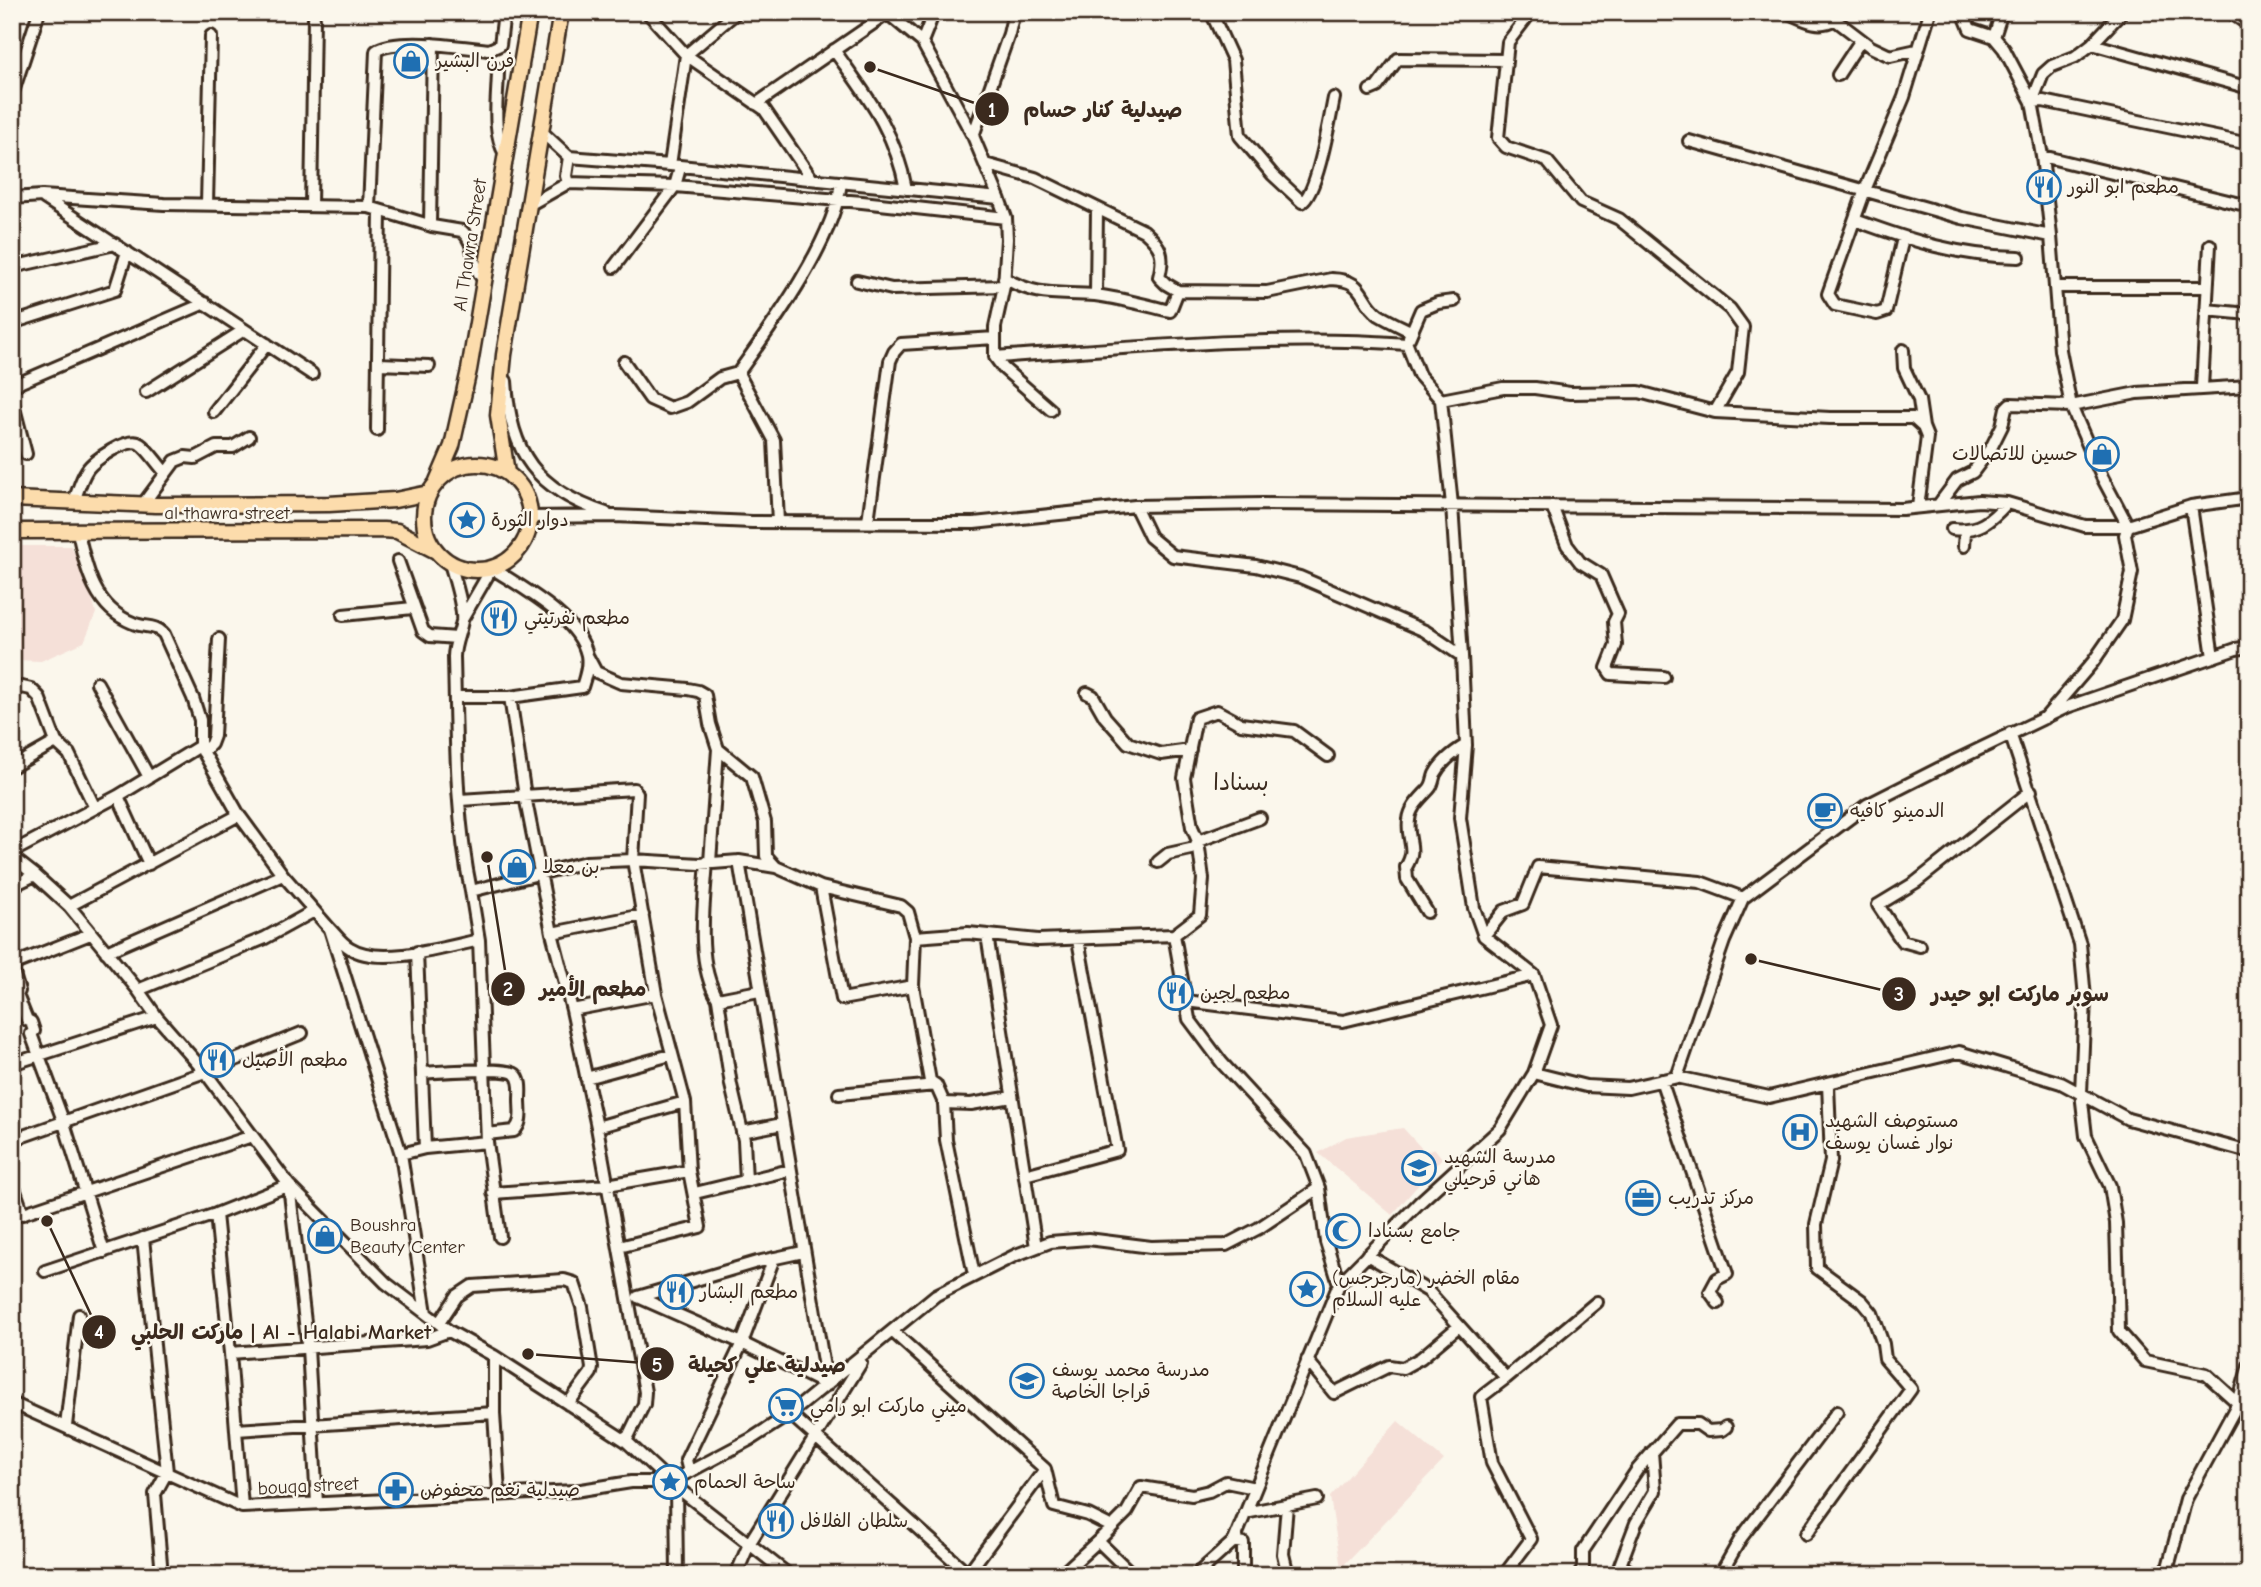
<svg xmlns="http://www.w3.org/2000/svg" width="2261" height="1587" font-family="'Comic Neue','Playpen Sans Arabic',sans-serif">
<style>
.built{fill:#f5e0d8}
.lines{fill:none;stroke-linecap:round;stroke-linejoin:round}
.minor-casing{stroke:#3b2a1e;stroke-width:16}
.major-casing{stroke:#3b2a1e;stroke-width:19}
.minor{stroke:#fbf7ec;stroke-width:10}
.major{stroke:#fcdcac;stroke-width:14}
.labels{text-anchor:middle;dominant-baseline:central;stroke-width:5;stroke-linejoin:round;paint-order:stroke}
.poi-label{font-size:19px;fill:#3b2a1e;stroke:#fbf7ec;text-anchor:start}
.street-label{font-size:19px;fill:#3b2a1e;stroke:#fbf7ec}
.quarter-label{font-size:23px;fill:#3b2a1e;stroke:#fbf7ec}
.leader{fill:none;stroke:#3b2a1e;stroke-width:2.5}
.callout-dot{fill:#3b2a1e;stroke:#fbf7ec;stroke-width:2.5}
.mark-label{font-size:21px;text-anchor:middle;font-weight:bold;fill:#fff}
.callout-label{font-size:21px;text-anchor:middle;font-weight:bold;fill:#3b2a1e;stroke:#fbf7ec;stroke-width:5;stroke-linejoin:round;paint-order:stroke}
</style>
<rect width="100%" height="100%" fill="#fbf7ec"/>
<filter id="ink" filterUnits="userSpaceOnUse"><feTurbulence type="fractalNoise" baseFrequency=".0143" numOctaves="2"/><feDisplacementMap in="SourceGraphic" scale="14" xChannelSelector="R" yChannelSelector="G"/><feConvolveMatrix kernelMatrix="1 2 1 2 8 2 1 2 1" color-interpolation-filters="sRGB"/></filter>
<g filter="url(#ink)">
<!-- built -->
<path class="built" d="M 12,546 L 71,546 L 88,581 L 96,613 L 84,642 L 41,661 L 12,660 Z
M 1403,1128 L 1425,1152 L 1434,1148 L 1442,1158 L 1392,1215 L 1318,1153 L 1346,1137 Z
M 1398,1421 L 1444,1460 L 1341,1568 L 1330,1497 Z"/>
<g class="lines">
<!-- minor casing -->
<g class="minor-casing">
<path id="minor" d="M 647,12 L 686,55 L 764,109 L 812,179
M 886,12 L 922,42 L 973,136 L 999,198 L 1006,218 L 1007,239 L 1004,286 L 995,327 L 995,357 L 1003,368 L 1051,410
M 1211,12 L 1233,60 L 1240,136 L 1273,175 L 1302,202 C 1317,194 1330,118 1334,98
M 1531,12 L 1508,42 L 1498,138 L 1506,147 L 1547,161 L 1581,202 L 1619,219 L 1730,309 L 1743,327 L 1738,372 L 1715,412
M 1786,12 C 1801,18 1818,29 1833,20
M 1825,12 L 1871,47 L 1890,56 L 1917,50
M 1963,12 L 1970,29 L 1994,37
M 2002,12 L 1994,37 L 2004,49 L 2032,102 L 2042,156 L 2051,236 L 2060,350 L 2071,406 L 2102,477 L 2128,526 L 2125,535 L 2132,572 L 2122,620 L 2093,662 L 2045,718
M 2230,12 L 2249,25
M 922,42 L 934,12
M 2092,44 L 2249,88
M 834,50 C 868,98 895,130 906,189
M 498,69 C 498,96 491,130 505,154
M 1838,75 L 1861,40
M 1370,90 L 1377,87 L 1398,59 L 1506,60
M 12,95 L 39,12
M 2032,102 L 2043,101 L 2249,144
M 2032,102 L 2043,74 L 2052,66 L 2075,57 L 2092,44 L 2122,12
M 756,104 L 887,14
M 541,131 L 569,157 L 670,165 L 999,198
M 973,136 L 1009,34 L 1014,12
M 1689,141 L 1962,218 L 2051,236
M 2042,156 L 2249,206
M 985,164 L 1035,178 L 1144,231 C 1161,246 1165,254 1159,277 L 1166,284 L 1178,291 L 1267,292 L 1331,279 C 1367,280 1358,300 1379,315 C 1389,321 1400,326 1410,331
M 670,165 L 686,55 L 737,12
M 568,183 L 566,176 L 569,157
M 12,198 L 42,196 L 164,204 L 369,207 L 432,226 L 462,231 C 479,247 468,263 484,280
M 44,198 L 312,374
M 207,204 L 211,36
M 529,205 L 568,183 L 675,186 L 862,202 L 1006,218
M 311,206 L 314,18
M 369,207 L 376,51 C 394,37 464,47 489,50 L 500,45 L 504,12
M 1855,220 C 1909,240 1961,257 2019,257
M 430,224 L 433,44
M 1903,238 L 1886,311 L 1877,314 L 1835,305 L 1828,294 L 1865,190 L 1904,97 L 1930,12
M 12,267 L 115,244
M 614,267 L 675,186 L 680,168
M 1004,278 C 1039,298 1057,292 1095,295 C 1120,298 1145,305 1170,311 L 1178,291
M 857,281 L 892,289 L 1004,286
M 2056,287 L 2207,287
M 1096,295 L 1097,210
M 2206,310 L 2249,314
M 12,323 L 115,290 L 127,252
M 1409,338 L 1421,310 L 1438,303 L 1454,301
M 1903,350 L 1904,368 L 1919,400 L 1923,427
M 995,357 C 1132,348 1270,334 1407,344 L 1419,375 L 1441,400 L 1452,505 L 1462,656
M 624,362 L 650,399 L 670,408 L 687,402 L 720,378 L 738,373
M 379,364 L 429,366
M 506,381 C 510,454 537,490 606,513
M 12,386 L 205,303
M 2202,387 L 2210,245
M 146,392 L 244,330
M 12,400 L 26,454
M 1441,400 L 1503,388 L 1535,388 L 1570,393 L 1639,392 L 1715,412 L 1830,418 L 1913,418 L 1923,427 L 1927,437 L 1918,507
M 214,412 L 267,344
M 377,430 L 380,211
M 74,501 C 78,491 81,479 87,470 C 93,460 129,436 140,444 C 148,449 158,465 166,473
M 143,504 L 175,461 L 185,457 L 195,458 L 216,447 L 233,447 L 249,437
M 1939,504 L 1957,480 L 1973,472 L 1991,448 L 2002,426 L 2006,408 L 2010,404 L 2071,406 L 2137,393 L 2249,386
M 1135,506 L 1150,537 L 1173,556 L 1256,566 L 1300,577 L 1425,631 L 1462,656 L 1466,745 L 1460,818 L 1474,908 L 1484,936
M 1552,506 L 1567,545 L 1580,562 L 1601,575 L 1618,614 L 1614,622 L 1616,645 L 1607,668 L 1611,674 L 1664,677
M 2191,506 L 2213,657
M 530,517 L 615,516 L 752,522 L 974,523 L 1135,506 L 1263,504 L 1902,509 L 1979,501 L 2007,503 L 2085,526 L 2128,526 L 2191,506 L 2249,498
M 868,521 L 890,361 L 894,352 L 901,344 L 995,338
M 778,522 L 774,440 L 738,373 C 772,326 835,239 841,182
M 1952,529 C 1978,532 1990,522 2007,503
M 78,532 C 86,568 94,608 133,623 C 144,628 155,624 164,634 L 193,698 L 200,720 L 200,746
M 1964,546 L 1965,531
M 398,561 L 423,631 L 430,636 L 457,638
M 450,563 C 454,578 464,607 462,621 C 460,633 454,644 454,657 C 456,735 455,815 471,891
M 343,615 L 413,608
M 588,657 L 596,672 L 621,683 L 688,689 L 698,691 L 705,695 L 710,724 L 718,749 L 752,777 L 765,822 L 766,856 L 776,867
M 97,683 L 149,777
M 12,692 L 22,687 L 31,689 L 39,697 L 56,742 L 69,754 L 95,808
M 1087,693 L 1093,696 L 1105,717 L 1128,743 L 1161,754 L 1190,750
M 455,697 L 510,697 L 582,687 C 585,677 589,667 587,655 C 579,618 522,588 492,568 L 463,618
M 510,697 L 525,796 L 552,933 L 572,1010 L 597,1127 L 645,1392 L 644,1404 L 626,1441
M 2010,733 L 2080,944 L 2085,998 L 2081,1093 L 2086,1136 L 2110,1186 L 2116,1223 L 2119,1331 L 2145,1361 L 2206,1374 L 2238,1403 L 2249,1408
M 203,752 L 211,744 L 214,736 L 219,639
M 12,767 L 56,742
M 118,796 L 149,864
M 460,800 L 634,789 L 637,793 L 633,860 L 656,994 L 685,1102 L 689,1171 L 700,1227 L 619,1247
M 12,852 L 118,796 L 200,746 L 239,815 L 283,875 L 330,929 L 401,1154 L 426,1313
M 12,857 L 35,875 L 69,906 L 138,990 L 157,1017 L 205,1072 L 289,1185 L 386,1283 L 449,1331 L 494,1356 L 626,1441 L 670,1482 L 789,1575
M 739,861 L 827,1385
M 707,862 C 704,904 695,963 718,999 L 759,991
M 710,862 L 718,749
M 1158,862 L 1168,854 L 1195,848 L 1198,841 L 1192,827 L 1184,778 L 1196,718 L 1217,711 L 1241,724 L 1294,731 L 1328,756
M 12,886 L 35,875
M 821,887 L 842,999 L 913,986
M 69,906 L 239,815
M 1427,912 L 1407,879 L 1406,867 C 1418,848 1406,840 1409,820 C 1410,807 1421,798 1429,789 C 1433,785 1433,779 1435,774 C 1442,761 1454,752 1466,745
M 330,929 C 336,935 342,944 350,948 C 379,967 447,947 479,940 L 471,891 L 586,862 L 633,860 L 700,864 L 739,861 L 776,867 L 821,887 L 901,906 L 908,912 L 915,937 L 968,933 L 1038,940 L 1174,935 L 1200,915 L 1203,879 L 1198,841 L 1260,818
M 552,933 L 643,915
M 987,935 L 1036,1247
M 1174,935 L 1189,1019 L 1222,1063 L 1306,1154 L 1319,1188 L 1326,1242 L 1339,1284
M 915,937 L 913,986 L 930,1081 L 936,1085 L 944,1103 L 946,1140 L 974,1275
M 479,940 L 487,1142 L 500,1237
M 1920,946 L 1902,941 L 1878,905 L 1916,882 L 2031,791
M 106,952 L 283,875
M 12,965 L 90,934
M 12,968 L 19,991 L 17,995 L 27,1020 L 31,1022 L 34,1031 L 31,1034 L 64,1123 L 104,1252
M 138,990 L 265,938 L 314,911
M 718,999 L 731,1085 L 744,1140 L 746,1181
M 1186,1001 L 1343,1021 L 1534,975
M 572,1010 L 656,994
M 12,1064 L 157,1017
M 422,1073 C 437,1072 507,1067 515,1074 C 522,1080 520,1092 520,1100 C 520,1112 523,1122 514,1131 L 487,1134
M 1534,1073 L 1586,1086 L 1628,1088 L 1677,1077 L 1769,1097 L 1959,1052 L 2061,1083 L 2128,1119 L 2249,1152
M 1677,1077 L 1724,941 L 1743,898 L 1867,805 L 1938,769 L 2067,707 L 2236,649 L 2249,647
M 586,1078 L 671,1055
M 1661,1080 L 1727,1274 L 1717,1279 L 1710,1292 L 1718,1303
M 839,1094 L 936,1085
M 944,1103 L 971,1104 L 1012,1097
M 597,1127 L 685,1102
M 742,1132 L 782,1124
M 12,1140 L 205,1072 L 302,1033
M 425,1148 L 487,1142
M 401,1154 L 425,1148 L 417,952
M 1025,1175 L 1117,1150 L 1078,940
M 12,1182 L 23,1214
M 493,1193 L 607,1185 L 689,1171
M 695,1193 L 790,1170
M 216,1214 L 230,1353 L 242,1507
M 12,1217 L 252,1136
M 143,1238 L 167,1472 L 155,1494 L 162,1575
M 1367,1255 L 1428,1291 L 1506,1378 L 1597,1302
M 45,1271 L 216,1214 L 289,1185 L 308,1348 L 317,1503
M 638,1297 L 742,1343 L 827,1385
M 638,1297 L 757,1262 L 803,1252
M 439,1323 L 457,1296 L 472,1286 L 564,1280 L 574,1283 L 582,1307 L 592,1368 L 591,1373 L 568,1404
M 893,1332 L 1045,1469 L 968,1573
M 230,1353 L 427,1339 L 449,1331
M 494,1356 L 494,1413 L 499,1493
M 1307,1360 L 1334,1393 L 1389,1366 L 1403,1368 L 1421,1358 L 1459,1326
M 12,1403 L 242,1507 L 575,1491 L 631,1482 L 670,1482 L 751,1439 L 790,1414 L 936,1295 L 1016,1255 L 1050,1242 L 1088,1239 L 1151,1247 L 1226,1245 L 1259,1228 L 1319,1188
M 790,1414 L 970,1575
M 66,1426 L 79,1315
M 236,1430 L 494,1413
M 1045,1469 L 1054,1506 L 1088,1515 L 1112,1527
M 689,1472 L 686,1460 L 742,1343 L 774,1258
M 676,1486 L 677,1575
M 1287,1505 L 1283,1554 L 1288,1575
M 1245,1513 L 1317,1499
M 1806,1534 L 1911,1389 L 1885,1359 L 1883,1344 L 1872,1313 L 1862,1301 L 1817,1268 L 1816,1224 L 1831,1161 L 1828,1083
M 1098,1541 L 1127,1512 L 1141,1487 L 1192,1495 L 1209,1491 L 1226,1482 L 1255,1488
M 1234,1541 L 1243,1543 L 1243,1575
M 736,1575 L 749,1544 L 861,1363
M 1061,1575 L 1098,1541 L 1133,1575
M 1196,1575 L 1234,1541 L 1339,1284 L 1419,1203 L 1500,1129 L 1534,1073 L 1551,1025 L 1534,975 L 1484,936 L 1504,911 L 1523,904 L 1538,867 L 1700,882 L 1743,898
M 1504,1575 L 1531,1539 L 1492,1463 L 1481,1397 L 1506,1378
M 1579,1575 L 1583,1569 L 1583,1551 L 1637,1470 L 1677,1424 L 1698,1424 L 1708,1431 L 1722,1430 L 1726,1427
M 1635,1575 L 1620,1565 L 1636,1523 L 1655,1491 L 1652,1452
M 1720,1575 L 1741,1538 L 1837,1412
M 2166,1575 L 2186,1499 L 2238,1403 L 2249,1365"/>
</g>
<!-- major casing -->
<g class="major-casing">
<path id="major" d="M424 517a53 53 0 1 1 106 0a53 53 0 1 1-106 0Z
M 507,473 L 498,415 L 504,355 L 561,12
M 437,481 L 452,446 L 469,370 L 530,12
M 12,499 L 156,505 L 329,504 L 395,500 L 429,493
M 12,531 L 383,530 L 397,531 L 436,551"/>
</g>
<!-- minor -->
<use href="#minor" class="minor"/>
<!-- major -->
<use href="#major" class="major"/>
</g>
</g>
<!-- icons -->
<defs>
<g id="shop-ring" transform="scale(1.75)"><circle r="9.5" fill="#fbf7ec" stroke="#1f6fb2" stroke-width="1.5"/><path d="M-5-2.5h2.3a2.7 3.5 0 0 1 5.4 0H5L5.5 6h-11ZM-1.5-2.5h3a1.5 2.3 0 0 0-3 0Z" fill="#1f6fb2"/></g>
<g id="restaurant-ring" transform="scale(1.75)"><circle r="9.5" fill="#fbf7ec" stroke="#1f6fb2" stroke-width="1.5"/><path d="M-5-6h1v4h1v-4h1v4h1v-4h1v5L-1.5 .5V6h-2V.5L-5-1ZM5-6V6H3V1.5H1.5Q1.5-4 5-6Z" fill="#1f6fb2"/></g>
<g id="sight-ring" transform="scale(1.75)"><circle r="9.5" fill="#fbf7ec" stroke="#1f6fb2" stroke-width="1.5"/><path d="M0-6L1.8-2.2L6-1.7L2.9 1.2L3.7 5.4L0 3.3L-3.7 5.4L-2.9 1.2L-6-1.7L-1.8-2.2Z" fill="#1f6fb2"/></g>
<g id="cafe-ring" transform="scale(1.75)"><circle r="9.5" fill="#fbf7ec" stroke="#1f6fb2" stroke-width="1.5"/><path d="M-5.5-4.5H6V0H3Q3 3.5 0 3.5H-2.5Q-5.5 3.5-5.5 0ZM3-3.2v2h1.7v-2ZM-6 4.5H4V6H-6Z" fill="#1f6fb2"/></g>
<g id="hospital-ring" transform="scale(1.75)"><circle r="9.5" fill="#fbf7ec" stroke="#1f6fb2" stroke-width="1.5"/><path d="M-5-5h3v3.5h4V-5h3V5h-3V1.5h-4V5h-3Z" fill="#1f6fb2"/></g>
<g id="school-ring" transform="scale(1.75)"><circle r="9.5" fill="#fbf7ec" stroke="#1f6fb2" stroke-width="1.5"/><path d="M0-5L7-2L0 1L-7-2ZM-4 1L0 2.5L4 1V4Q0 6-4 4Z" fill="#1f6fb2"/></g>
<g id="office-ring" transform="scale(1.75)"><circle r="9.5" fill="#fbf7ec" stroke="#1f6fb2" stroke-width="1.5"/><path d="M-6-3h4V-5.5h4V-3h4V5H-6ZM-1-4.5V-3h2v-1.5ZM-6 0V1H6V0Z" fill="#1f6fb2"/></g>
<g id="mosque-ring" transform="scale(1.75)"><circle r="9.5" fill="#fbf7ec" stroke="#1f6fb2" stroke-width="1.5"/><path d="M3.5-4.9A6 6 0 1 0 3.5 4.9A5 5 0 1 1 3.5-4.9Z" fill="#1f6fb2"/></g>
<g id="supermarket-ring" transform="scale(1.75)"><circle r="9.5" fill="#fbf7ec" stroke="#1f6fb2" stroke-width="1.5"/><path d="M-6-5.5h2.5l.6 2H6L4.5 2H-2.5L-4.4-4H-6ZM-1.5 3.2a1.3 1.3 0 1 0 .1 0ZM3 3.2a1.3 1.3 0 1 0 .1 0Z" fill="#1f6fb2"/></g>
<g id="pharmacy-ring" transform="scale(1.75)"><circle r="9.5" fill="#fbf7ec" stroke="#1f6fb2" stroke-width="1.5"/><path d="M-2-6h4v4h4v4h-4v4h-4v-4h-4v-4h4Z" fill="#1f6fb2"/></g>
</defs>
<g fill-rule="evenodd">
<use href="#shop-ring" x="411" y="61"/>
<use href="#restaurant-ring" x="2044" y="187"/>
<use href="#shop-ring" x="2102" y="454"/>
<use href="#sight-ring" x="467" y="520"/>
<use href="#restaurant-ring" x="499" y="618"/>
<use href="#cafe-ring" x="1825" y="811"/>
<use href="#shop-ring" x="517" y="867"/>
<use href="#restaurant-ring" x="1176" y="993"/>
<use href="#restaurant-ring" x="217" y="1060"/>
<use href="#hospital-ring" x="1800" y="1132"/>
<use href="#school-ring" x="1419" y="1168"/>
<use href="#office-ring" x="1643" y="1198"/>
<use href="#mosque-ring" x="1343" y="1231"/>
<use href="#shop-ring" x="325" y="1236"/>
<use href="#sight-ring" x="1307" y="1289"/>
<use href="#restaurant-ring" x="676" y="1292"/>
<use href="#school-ring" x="1027" y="1381"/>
<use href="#supermarket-ring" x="786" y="1406"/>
<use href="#sight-ring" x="670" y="1482"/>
<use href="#pharmacy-ring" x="396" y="1490"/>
<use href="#restaurant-ring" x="776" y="1521"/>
</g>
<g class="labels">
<!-- poi labels -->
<g class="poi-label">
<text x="436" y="61">فرن البشير</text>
<text x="2068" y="187">مطعم ابو النور</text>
<text x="2078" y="454" text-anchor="end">حسين للاتصالات</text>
<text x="491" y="520">دوار الثورة</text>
<text x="524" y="618">مطعم نفرتيتي</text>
<text x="1850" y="811">الدمينو كافيه</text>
<text x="542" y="867">بن معلا</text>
<text x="1200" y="993">مطعم لجين</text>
<text x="242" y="1060">مطعم الأصيل</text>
<text x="1825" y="1121">مستوصف الشهيد<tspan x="1825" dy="22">نوار غسان يوسف</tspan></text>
<text x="1444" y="1157">مدرسة الشهيد<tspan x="1444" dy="22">هاني قرحيلي</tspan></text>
<text x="1668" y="1198">مركز تدريب</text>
<text x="350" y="1225">Boushra<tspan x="350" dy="22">Beauty Center</tspan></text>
<text x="1368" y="1231">جامع بسنادا</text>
<text x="1332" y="1278">مقام الخضر (مارجرجس)<tspan x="1332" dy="22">عليه السلام</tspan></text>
<text x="700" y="1292">مطعم البشار</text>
<text x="1052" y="1370">مدرسة محمد يوسف<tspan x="1052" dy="22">قراجا الخاصة</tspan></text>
<text x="810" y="1406">ميني ماركت ابو رامي</text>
<text x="694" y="1482">ساحة الحمام</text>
<text x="420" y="1490">صيدلية نغم محفوض</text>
<text x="800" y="1521">سلطان الفلافل</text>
</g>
<!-- street labels -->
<g class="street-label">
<text transform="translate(470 245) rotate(-81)">Al Thawra Street</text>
<text x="227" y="513">al thawra street</text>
<text transform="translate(308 1486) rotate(-3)">bouqa street</text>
</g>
<!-- quarter labels -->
<g class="quarter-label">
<text x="1241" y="782">بسنادا</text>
</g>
</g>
<!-- callouts -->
<path class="leader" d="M870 67L992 109M487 857L508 989M1751 959L1899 994M47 1221L99 1332M528 1354L657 1364"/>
<g class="callout-dot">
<circle cx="870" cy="67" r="7"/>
<circle cx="487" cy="857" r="7"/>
<circle cx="1751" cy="959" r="7"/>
<circle cx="47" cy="1221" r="7"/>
<circle cx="528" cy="1354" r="7"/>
<circle cx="992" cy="109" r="18"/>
<circle cx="508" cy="989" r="18"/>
<circle cx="1899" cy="994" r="18"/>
<circle cx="99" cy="1332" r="18"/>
<circle cx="657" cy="1364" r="18"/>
</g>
<g class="mark-label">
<text x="992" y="117">1</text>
<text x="508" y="996">2</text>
<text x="1899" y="1001">3</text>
<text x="99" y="1339">4</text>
<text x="657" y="1372">5</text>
</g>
<g class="callout-label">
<text x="1103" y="117">صيدلية كنار حسام</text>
<text x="593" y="996">مطعم الأمير</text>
<text x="2020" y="1001">سوبر ماركت ابو حيدر</text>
<text x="281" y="1339">ماركت الحلبي | Al - Halabi Market</text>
<text x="767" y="1372">صيدلية علي كحيلة</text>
</g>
<!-- margin -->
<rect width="2261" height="1587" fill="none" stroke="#fbf7ec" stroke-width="42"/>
<rect x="21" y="21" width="2219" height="1545" fill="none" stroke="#3b2a1e" stroke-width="2.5" filter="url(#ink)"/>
</svg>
